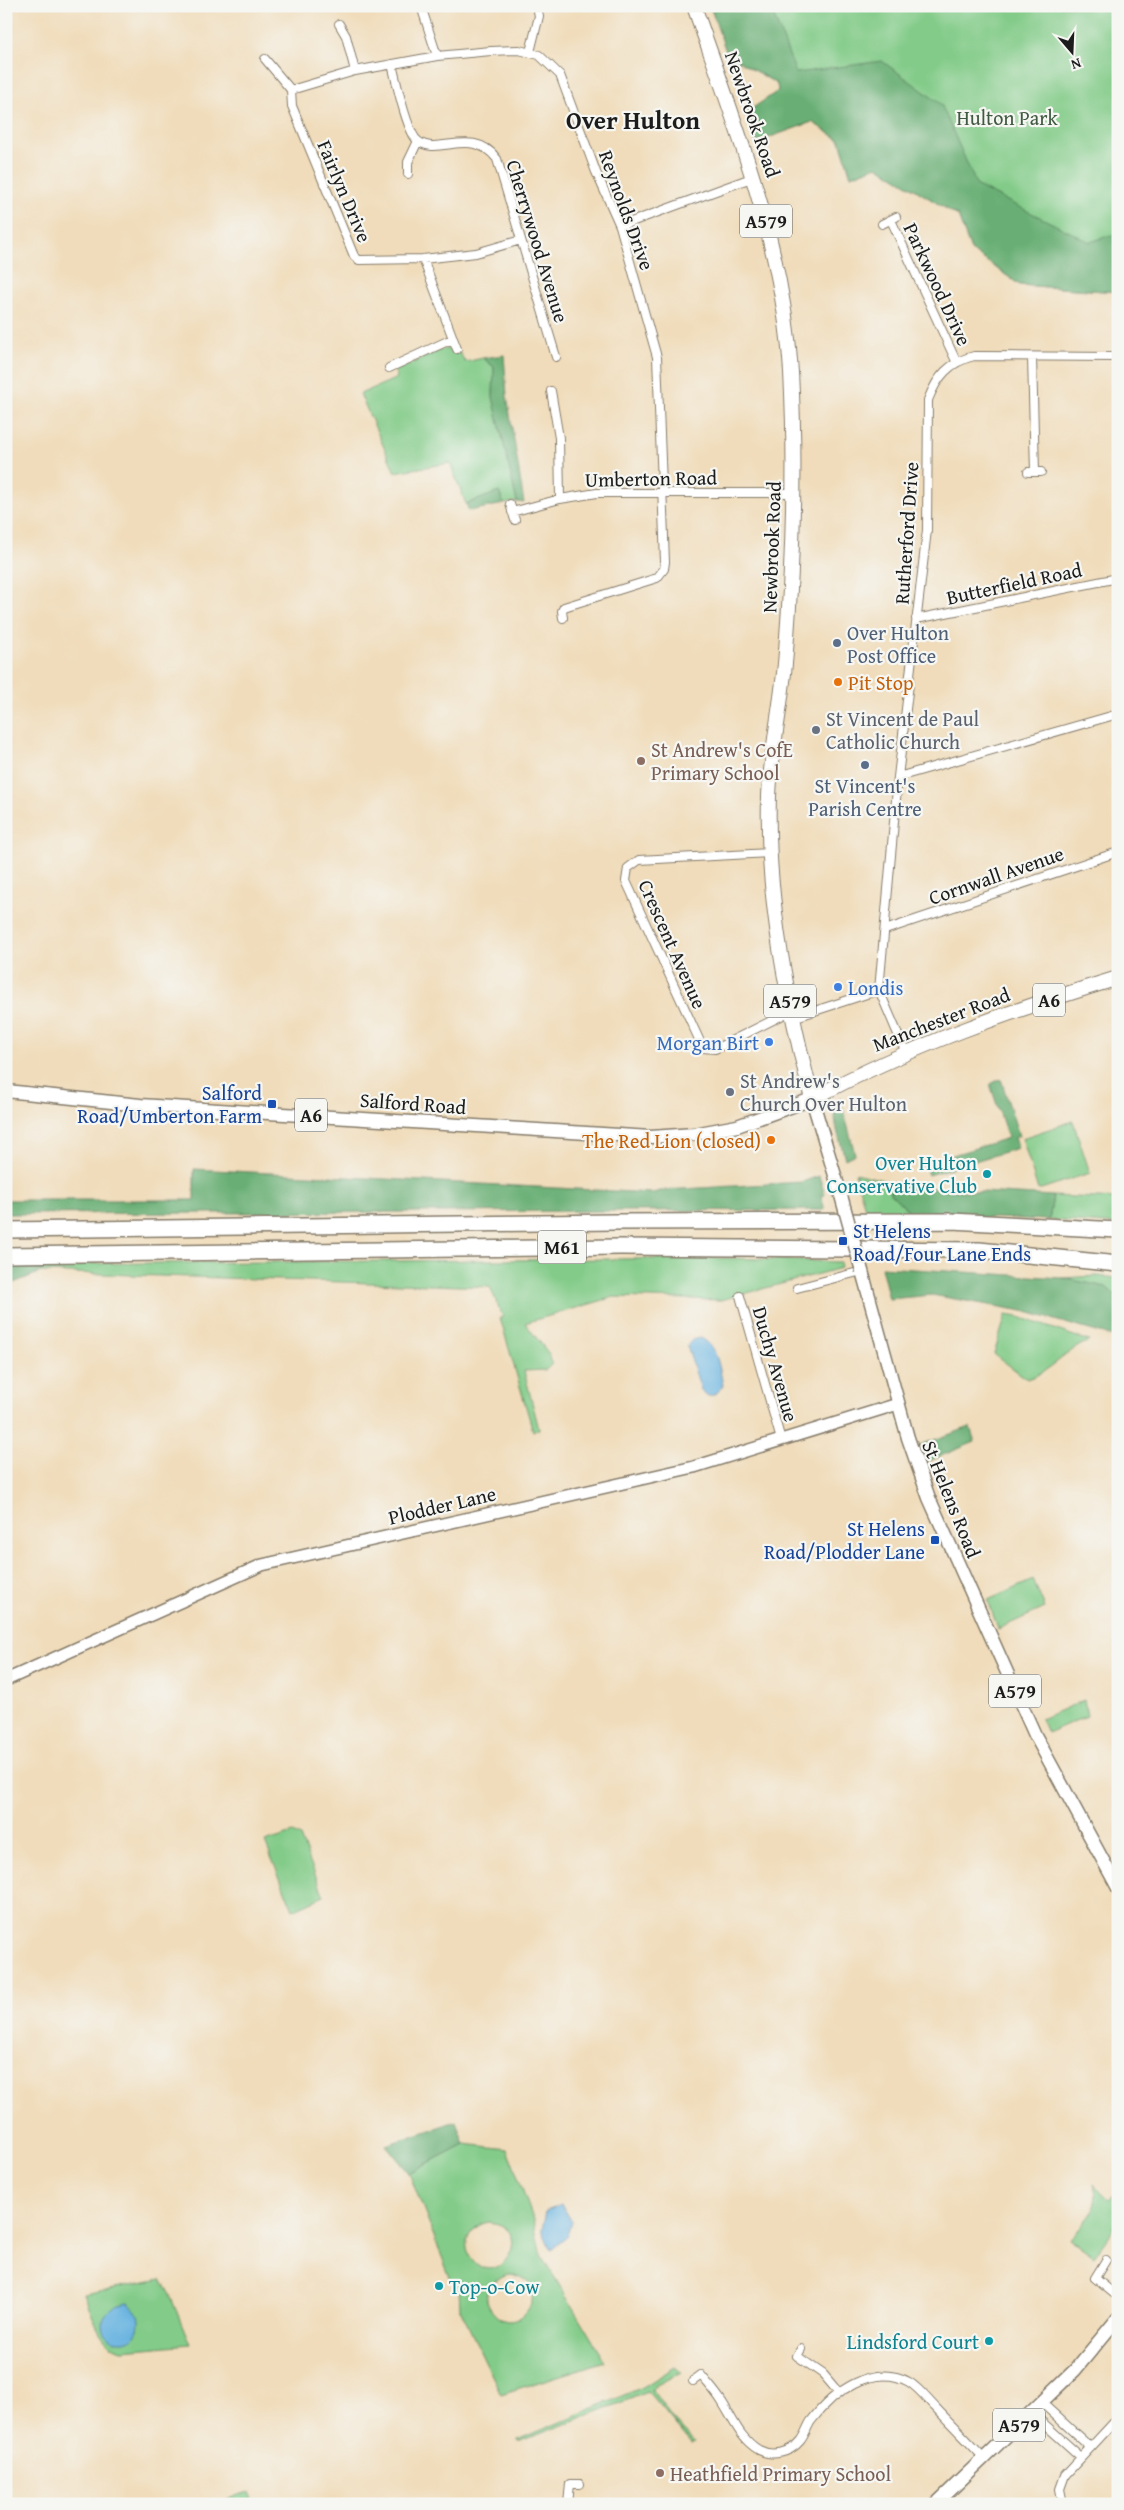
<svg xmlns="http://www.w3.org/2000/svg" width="1124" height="2510" font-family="'Gentium Book Plus',serif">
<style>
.green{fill:#82cb88;stroke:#4f7452;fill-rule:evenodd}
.forest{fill:#69af74;stroke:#426648}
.water{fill:#67b3e0;stroke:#42687e}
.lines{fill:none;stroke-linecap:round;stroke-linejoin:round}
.minor-casing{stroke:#867c6b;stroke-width:10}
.secondary-casing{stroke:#867c6b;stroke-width:14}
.primary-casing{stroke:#867c6b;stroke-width:15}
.trunk-casing{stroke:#867c6b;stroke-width:16}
.motorway-casing{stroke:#867c6b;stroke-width:18}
.minor{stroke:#fff;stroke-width:8}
.secondary{stroke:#fff;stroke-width:11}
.primary{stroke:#fff;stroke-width:12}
.trunk{stroke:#fff;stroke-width:14}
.motorway{stroke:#fff;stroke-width:15}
.primary-bridge-casing{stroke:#867c6b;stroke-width:15;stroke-linecap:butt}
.primary-bridge{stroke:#fff;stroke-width:12}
.service-dot{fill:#5c6f8a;stroke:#f6f6f2;stroke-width:2}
.food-dot{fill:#e8710a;stroke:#f6f6f2;stroke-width:2}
.worship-dot{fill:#6b7280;stroke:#f6f6f2;stroke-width:2}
.education-dot{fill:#8d6e63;stroke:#f6f6f2;stroke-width:2}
.shop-dot{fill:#3f7fe0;stroke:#f6f6f2;stroke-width:2}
.transit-dot{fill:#1a4fb4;stroke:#f6f6f2;stroke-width:2}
.culture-dot{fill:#0f9aa8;stroke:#f6f6f2;stroke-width:2}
.labels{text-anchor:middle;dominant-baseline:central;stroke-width:4.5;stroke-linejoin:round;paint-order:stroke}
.shield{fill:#f6f6f2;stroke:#5d5d5c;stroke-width:1}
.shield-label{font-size:19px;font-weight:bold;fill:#1c1c1c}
.street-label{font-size:20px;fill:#1c1c1c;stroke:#f6f6f2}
.park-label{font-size:20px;fill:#405942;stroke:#f6f6f2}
.service-label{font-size:20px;fill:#4e5e75;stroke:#f6f6f2;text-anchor:start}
.food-label{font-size:20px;fill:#c56008;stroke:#f6f6f2;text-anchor:start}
.worship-label{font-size:20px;fill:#5b616d;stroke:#f6f6f2;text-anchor:start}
.education-label{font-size:20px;fill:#785e54;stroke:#f6f6f2;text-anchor:start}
.shop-label{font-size:20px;fill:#366cbe;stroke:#f6f6f2;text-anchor:start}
.transit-label{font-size:20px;fill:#164399;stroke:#f6f6f2;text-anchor:end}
.culture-label{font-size:20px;fill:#0d838f;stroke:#f6f6f2;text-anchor:end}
.district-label{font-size:25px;font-weight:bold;fill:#1c1c1c;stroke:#f6f6f2}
</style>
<rect width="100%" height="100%" fill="#f6f6f2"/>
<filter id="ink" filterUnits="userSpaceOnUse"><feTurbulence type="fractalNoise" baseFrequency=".02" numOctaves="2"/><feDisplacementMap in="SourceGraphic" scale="10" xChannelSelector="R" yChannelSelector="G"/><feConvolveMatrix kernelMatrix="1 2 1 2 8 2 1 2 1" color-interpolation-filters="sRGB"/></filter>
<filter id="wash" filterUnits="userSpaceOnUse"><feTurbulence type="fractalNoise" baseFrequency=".0096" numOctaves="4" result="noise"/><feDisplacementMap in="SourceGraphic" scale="20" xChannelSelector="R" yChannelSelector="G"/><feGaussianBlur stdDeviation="1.12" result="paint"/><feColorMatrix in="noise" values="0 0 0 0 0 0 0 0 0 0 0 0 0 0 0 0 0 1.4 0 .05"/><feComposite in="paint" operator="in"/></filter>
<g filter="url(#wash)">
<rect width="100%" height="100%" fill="#f0dcba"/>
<!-- green -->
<path class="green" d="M 710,6 L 1118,6 L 1118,292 L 1020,285 L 971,250 L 958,216 L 877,166 L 851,176 L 840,140 L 812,122 L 756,142 L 747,112 L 778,91 L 777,84 L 727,54 Z
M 443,349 L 449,349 L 454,354 L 460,353 L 465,362 L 483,358 L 494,367 L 493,397 L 517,502 L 504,504 L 499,492 L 466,504 L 450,463 L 395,472 L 360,394 L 397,378 L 395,371 Z
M 1073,1121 L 1090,1173 L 1038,1190 L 1022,1138 Z
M 855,1173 L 891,1182 L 891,1194 L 913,1215 L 866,1212 Z
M 1053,1196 L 1118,1199 L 1118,1225 L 1049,1220 Z
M 730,1258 L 840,1262 L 841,1268 L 721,1300 L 614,1297 L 525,1323 L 549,1354 L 552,1364 L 546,1370 L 524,1371 L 539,1429 L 533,1431 L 500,1318 L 503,1317 L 490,1287 L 41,1272 L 41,1264 Z
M 1097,1276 L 1118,1278 L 1118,1298 L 1106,1287 L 1062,1278 Z
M 1006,1315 L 1019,1317 L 1089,1341 C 1066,1350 1051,1372 1027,1379 L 994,1354 Z
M 1033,1580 L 1045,1608 L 998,1629 L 988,1600 Z
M 1084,1700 L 1087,1716 L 1047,1733 L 1041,1719 Z
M 293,1833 L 300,1837 L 324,1896 L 293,1910 L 265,1842 Z
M 464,2144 L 508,2149 L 532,2216 L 541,2255 L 605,2361 L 501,2394 L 460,2309 L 459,2288 L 451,2280 L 409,2173 ZM 489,2222 C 539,2228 498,2293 472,2259 C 459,2243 472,2225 489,2222 ZM 509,2274 C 559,2281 518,2345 492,2311 C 479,2295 492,2278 509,2274 Z
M 1094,2184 L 1109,2199 L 1118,2192 L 1118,2222 L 1094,2256 L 1071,2240 C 1085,2221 1101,2209 1094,2184 Z
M 161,2279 L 170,2295 L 190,2344 L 123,2350 C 98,2346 93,2314 84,2294 Z
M 675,2367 L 681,2372 L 655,2386 L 652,2390 L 671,2417 L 694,2442 L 691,2443 L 648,2392 L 519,2442 L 518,2440 L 643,2387 Z
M 249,2492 L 254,2504 L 207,2504 Z"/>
<!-- forest -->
<path class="forest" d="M 710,6 L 770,6 L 796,73 L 882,61 L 941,104 L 977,186 L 1090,242 L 1118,233 L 1118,292 L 1020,285 L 971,250 L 958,216 L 877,166 L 851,176 L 840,140 L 812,122 L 756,142 L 747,112 L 778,91 L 777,84 L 727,54 Z
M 504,355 L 507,396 L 524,503 L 517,502 L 493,397 L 494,367 L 483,358 Z
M 499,492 L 504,504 L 469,511 L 466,504 Z
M 1001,1079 L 1019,1136 L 1014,1138 L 1018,1148 L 928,1175 L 924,1164 L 1008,1138 L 990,1084 Z
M 840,1097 L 855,1154 L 845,1159 C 841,1141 828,1113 840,1097 Z
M 194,1169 L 652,1193 L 665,1190 L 802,1182 L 819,1176 L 825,1195 L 821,1196 L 825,1210 L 6,1214 L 6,1200 L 194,1200 Z
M 891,1182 L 947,1190 L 1053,1196 L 1049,1220 L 913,1215 L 891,1194 Z
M 6,1264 L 41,1264 L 41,1272 L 6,1286 Z
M 881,1267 L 1062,1278 L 1106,1287 L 1118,1298 L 1118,1338 L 1023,1311 L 932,1295 L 889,1299 Z
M 970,1427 L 975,1442 L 926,1462 L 920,1445 Z
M 456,2121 L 464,2144 L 409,2173 L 386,2145 Z"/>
<!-- water -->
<path class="water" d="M 701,1338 C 718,1347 719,1367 723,1385 C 719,1392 716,1395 708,1396 L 701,1390 L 687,1346 L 692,1340 Z
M 562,2205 L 572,2222 L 568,2236 L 551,2250 L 542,2230 L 546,2211 Z
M 128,2303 C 135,2309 139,2313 139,2322 C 139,2353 93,2343 105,2316 C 109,2307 119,2305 128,2303 Z"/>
</g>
<g filter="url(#ink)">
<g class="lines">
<!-- minor casing -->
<g class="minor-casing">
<path id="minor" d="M 421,6 L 437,56
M 339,24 L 346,36 L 355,71
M 530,52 L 539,16 L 537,6
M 265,59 L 291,90
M 392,64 C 396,80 407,133 418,141 C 437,157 473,126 497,159 L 556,357
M 291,90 L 355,71 L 437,56 L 491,51 L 519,50 L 539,55 L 560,75 L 596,172 L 620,226 L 657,357 L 665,562 L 664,569 L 657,578 L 564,607 L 562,611 L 563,618
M 291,90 L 292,106 L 354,256 L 359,260 L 423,259 L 476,253 L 521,240
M 408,174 L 408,162 L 418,141
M 891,220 L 956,361
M 882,224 L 896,217
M 620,226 L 754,177
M 423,259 L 457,349
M 1032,357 L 1035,472
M 389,368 L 452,339
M 551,391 L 559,438 L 560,499
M 1028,472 L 1041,472
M 510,504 L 515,520
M 512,512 L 560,499 L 597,493 L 793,493
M 916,619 L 1118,578
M 898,777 L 1118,714
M 770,853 L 639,860 L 628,868 L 626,881 L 703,1048 L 715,1049 L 791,1011
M 885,930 L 1118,852
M 793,1018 L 879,990
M 906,1053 L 879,990 L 898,777 L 927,530 L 928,400 C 937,377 949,362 974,356 L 1118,357
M 797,1288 L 862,1271
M 740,1296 L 781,1440
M 1106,2260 L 1095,2278 L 1118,2297
M 801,2349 L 797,2356 L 823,2374 L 839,2393
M 693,2381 L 701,2375 C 708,2384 716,2392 722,2402 C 733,2419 740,2439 759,2450 C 772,2457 790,2453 800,2441 C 805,2435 807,2427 811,2421 C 832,2393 873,2362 909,2382 C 919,2388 928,2400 936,2408 C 952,2425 968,2441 984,2458
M 1042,2403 L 1090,2447
M 1032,2413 L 1081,2457
M 568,2504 L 570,2484 L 580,2484
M 1063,2504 L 1060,2489 L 1065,2475 L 1118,2418"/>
</g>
<!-- secondary casing -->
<g class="secondary-casing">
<path id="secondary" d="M 6,1680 L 262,1565 L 694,1467 L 898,1404"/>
</g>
<!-- primary casing -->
<g class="primary-casing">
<path id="primary" d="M 6,1091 L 140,1105 L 651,1137 L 694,1134 L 737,1126 L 812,1099 L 840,1192
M 862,1271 L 908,1438 L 929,1498 L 1035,1735 L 1118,1888
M 936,2504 L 1075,2370 L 1118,2318"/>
</g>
<!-- trunk casing -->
<g class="trunk-casing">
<path id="trunk" d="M 694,6 C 736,126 783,244 791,372 C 796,465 793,559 786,651 C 783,700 771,747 769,796 C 766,898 787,1000 812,1099 C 909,1046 1013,1010 1118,978"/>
</g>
<!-- motorway casing -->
<g class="motorway-casing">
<path id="motorway" d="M 6,1230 L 614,1222 L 952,1221 L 1118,1230
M 6,1255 L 621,1247 L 979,1250 L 1118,1264"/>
</g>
<!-- minor -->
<use href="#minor" class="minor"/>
<!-- secondary -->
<use href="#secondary" class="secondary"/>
<!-- primary -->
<use href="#primary" class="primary"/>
<!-- trunk -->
<use href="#trunk" class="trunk"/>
<!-- motorway -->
<use href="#motorway" class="motorway"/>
<!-- primary-bridge casing -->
<g class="primary-bridge-casing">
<path id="primary-bridge" d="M 840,1192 L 862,1271"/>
</g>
<!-- primary-bridge -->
<use href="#primary-bridge" class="primary-bridge"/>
</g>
</g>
<!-- markers -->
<g class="service-dot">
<circle cx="837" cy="643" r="5"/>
<circle cx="865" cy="765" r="5"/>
</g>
<g class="food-dot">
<circle cx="838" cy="682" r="5"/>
<circle cx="771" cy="1140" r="5"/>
</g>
<g class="worship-dot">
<circle cx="816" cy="730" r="5"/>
<circle cx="730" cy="1092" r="5"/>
</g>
<g class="education-dot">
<circle cx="641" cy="761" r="5"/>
<circle cx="660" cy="2473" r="5"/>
</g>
<g class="shop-dot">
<circle cx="838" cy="987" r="5"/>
<circle cx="769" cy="1042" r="5"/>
</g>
<g class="transit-dot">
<rect x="267" y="1099" width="10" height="10" rx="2.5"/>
<rect x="838" y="1236" width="10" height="10" rx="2.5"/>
<rect x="930" y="1535" width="10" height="10" rx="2.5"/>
</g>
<g class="culture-dot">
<circle cx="987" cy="1174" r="5"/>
<circle cx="439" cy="2286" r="5"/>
<circle cx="989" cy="2341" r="5"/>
</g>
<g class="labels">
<!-- shield labels -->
<g class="shield">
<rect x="740" y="204.5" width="52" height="33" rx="4"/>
<rect x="1033" y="983.5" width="32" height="33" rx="4"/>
<rect x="764" y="984.5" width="52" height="33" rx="4"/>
<rect x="295" y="1098.5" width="32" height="33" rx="4"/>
<rect x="538" y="1230.5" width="48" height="33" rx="4"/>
<rect x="989" y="1674.5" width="52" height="33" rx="4"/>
<rect x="993" y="2408.5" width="52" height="33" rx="4"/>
</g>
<g class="shield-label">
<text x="766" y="221">A579</text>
<text x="1049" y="1000">A6</text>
<text x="790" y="1001">A579</text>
<text x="311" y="1115">A6</text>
<text x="562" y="1247">M61</text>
<text x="1015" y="1691">A579</text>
<text x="1019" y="2425">A579</text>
</g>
<!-- street labels -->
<g class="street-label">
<text transform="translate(753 114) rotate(71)">Newbrook Road</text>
<text transform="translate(345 191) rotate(67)">Fairlyn Drive</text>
<text transform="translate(627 210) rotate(70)">Reynolds Drive</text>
<text transform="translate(538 241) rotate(73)">Cherrywood Avenue</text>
<text transform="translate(938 284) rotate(65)">Parkwood Drive</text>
<text transform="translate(651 478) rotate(-1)">Umberton Road</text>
<text transform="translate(906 533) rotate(-86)">Rutherford Drive</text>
<text transform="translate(771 547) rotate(-88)">Newbrook Road</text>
<text transform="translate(1014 583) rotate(-12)">Butterfield Road</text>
<text transform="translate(996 875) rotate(-19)">Cornwall Avenue</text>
<text transform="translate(673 944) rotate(66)">Crescent Avenue</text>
<text transform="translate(941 1019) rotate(-21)">Manchester Road</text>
<text transform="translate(413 1103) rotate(4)">Salford Road</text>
<text transform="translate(776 1364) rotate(74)">Duchy Avenue</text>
<text transform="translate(952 1499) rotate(68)">St Helens Road</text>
<text transform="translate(442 1505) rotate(-13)">Plodder Lane</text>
</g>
<!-- park labels -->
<g class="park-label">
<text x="1007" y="117">Hulton Park</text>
</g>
<!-- service labels -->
<g class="service-label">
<text x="847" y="632">Over Hulton<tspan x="847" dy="23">Post Office</tspan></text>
<text x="865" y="785" text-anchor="middle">St Vincent's<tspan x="865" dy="23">Parish Centre</tspan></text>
</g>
<!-- food labels -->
<g class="food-label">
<text x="848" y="682">Pit Stop</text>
<text x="761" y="1140" text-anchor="end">The Red Lion (closed)</text>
</g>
<!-- worship labels -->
<g class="worship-label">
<text x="826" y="718">St Vincent de Paul<tspan x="826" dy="23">Catholic Church</tspan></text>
<text x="740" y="1080">St Andrew's<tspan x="740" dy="23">Church Over Hulton</tspan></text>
</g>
<!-- education labels -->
<g class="education-label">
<text x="651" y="749">St Andrew's CofE<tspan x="651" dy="23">Primary School</tspan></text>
<text x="670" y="2473">Heathfield Primary School</text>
</g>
<!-- shop labels -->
<g class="shop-label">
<text x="848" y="987">Londis</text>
<text x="759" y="1042" text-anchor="end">Morgan Birt</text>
</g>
<!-- transit labels -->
<g class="transit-label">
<text x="262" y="1092">Salford<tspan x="262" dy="23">Road/Umberton Farm</tspan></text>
<text x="853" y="1230" text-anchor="start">St Helens<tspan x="853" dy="23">Road/Four Lane Ends</tspan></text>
<text x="925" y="1528">St Helens<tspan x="925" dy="23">Road/Plodder Lane</tspan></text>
</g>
<!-- culture labels -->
<g class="culture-label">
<text x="977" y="1162">Over Hulton<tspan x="977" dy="23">Conservative Club</tspan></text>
<text x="449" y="2286" text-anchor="start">Top-o-Cow</text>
<text x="979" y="2341">Lindsford Court</text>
</g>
<!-- district labels -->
<g class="district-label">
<text x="633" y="120">Over Hulton</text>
</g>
</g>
<!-- margin -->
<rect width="1124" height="2510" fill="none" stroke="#f6f6f2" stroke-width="25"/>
<!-- north arrow -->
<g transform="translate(1072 52) rotate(161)" stroke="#f6f6f2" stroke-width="4" paint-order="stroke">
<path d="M0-4L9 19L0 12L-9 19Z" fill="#1c1c1c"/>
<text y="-8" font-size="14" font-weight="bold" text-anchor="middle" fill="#1c1c1c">N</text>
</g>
</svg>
